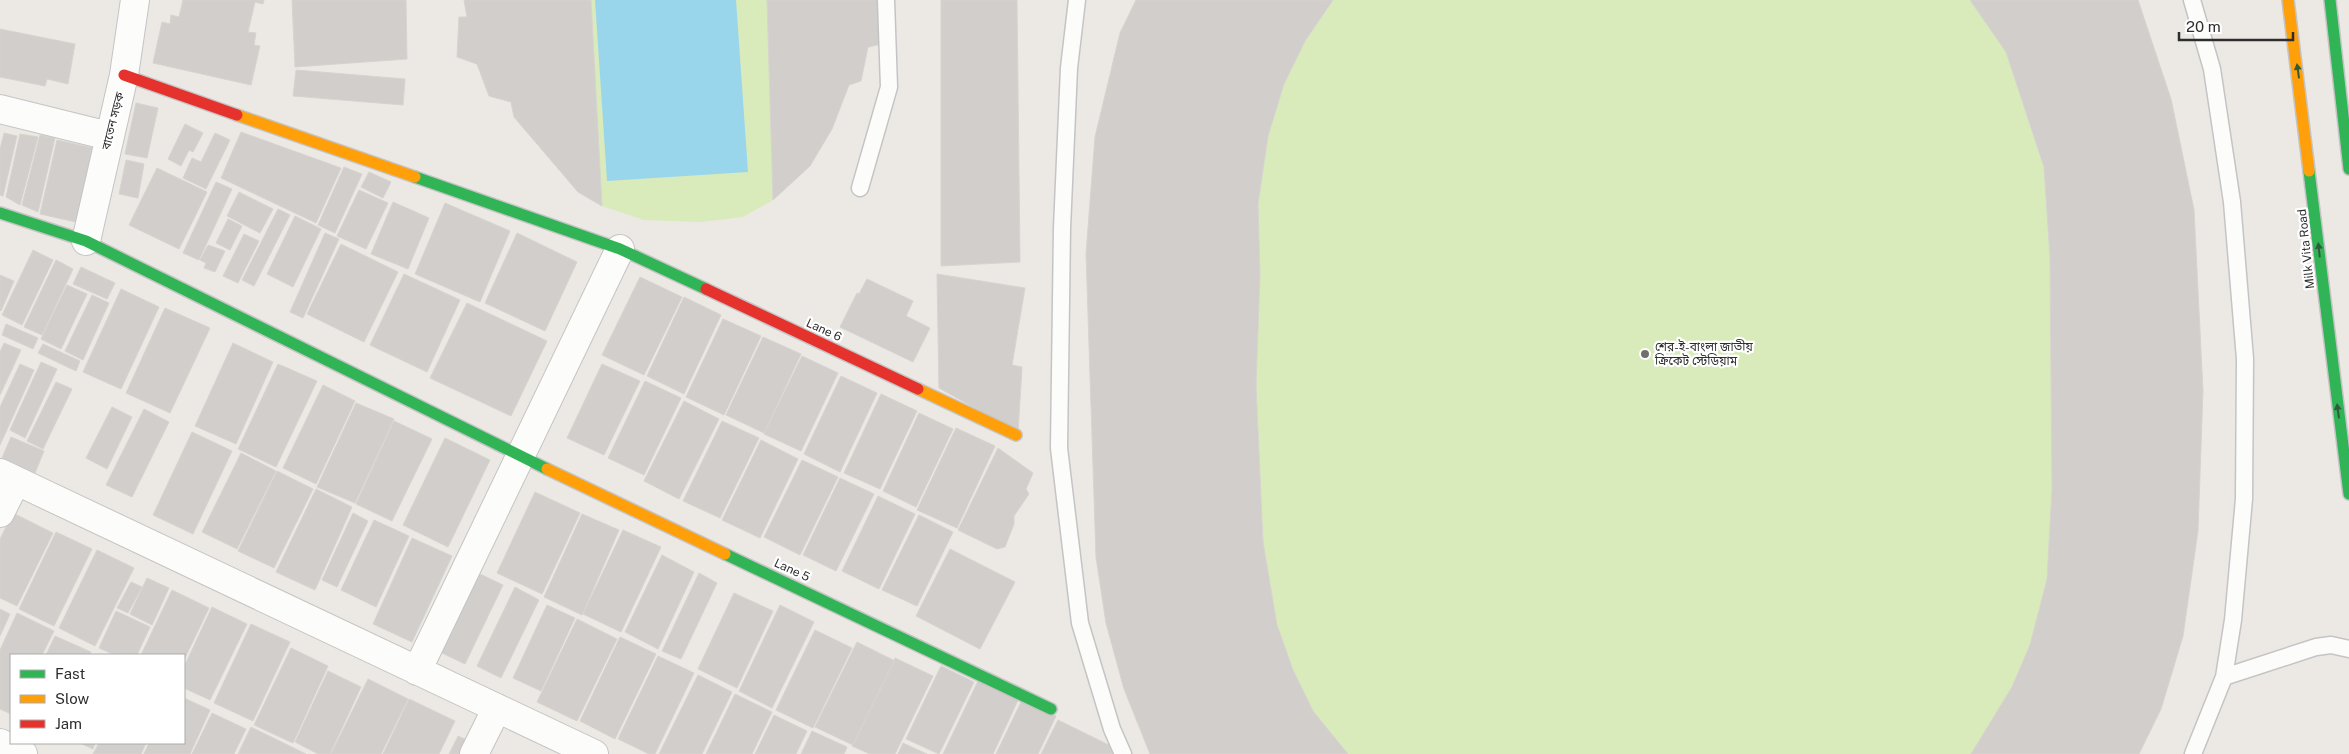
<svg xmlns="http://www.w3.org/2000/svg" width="2349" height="754" font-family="'Public Sans','Noto Sans Bengali',sans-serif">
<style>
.pitch{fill:#d9eabb}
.water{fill:#99d6ec}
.building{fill:#d1cecb;stroke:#d7d4d0}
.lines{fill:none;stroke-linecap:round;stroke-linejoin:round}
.lane-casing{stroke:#c5c4c5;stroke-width:19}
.street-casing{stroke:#c5c4c5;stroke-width:30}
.fast-casing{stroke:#c5c4c5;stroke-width:14}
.slow-casing{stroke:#c5c4c5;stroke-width:14}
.jam-casing{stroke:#c5c4c5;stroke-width:14}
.lane{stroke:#fcfcfb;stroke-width:16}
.street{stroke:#fcfcfb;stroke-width:28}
.fast{stroke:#30b455;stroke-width:11}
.slow{stroke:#ff9f0a;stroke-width:11}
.jam{stroke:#e5322d;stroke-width:11}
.oneway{fill:#2f5d3c}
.poi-dot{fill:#706f6e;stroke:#fff;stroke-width:2}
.labels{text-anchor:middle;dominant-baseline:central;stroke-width:4.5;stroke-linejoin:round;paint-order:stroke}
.street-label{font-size:12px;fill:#2e2e2e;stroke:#fff}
.poi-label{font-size:12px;fill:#2e2e2e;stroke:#fff;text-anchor:start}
</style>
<rect width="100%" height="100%" fill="#ece8e4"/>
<!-- pitch -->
<path class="pitch" d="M 464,0 L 879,0 L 885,43 L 868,48 L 861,81 L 849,85 L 810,166 L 773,200 L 743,217 L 700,222 L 644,220 L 602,206 L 578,192 L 514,117 L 511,102 L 489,96 L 477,64 L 457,57 L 459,17 L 467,17 Z
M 1136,0 L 2138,0 L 2171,99 L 2194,210 L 2139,754 L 1150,754 L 1124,689 L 1106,623 L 1096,557 L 1092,416 L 1120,33 Z"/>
<!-- water -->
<path class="water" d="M 595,0 L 736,0 L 748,172 L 607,181 Z"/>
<!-- building -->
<path class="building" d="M 183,0 L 264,0 L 263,4 L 255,2 L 248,32 L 256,33 L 254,45 L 260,46 L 251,85 L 153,63 L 162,22 L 170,24 L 171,15 L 179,17 Z
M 292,0 L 406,0 L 407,59 L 295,67 Z
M 464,0 L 591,0 L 602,206 L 578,192 L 514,117 L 511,102 L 489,96 L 477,64 L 457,57 L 459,17 L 467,17 Z
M 767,0 L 879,0 L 885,43 L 868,47 L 861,81 L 849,85 L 832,129 L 810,166 L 773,200 Z
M 941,0 L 1017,0 L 1020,262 L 941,266 Z
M 1136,0 L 1333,0 L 1305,41 L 1284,84 L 1268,136 L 1258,204 L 1260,274 L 1256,385 L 1263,542 L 1277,625 L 1293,670 L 1313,711 L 1348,754 L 1150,754 L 1124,689 L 1106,623 L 1096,557 L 1086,254 L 1095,137 L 1120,33 Z
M 1970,0 L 2138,0 L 2171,99 L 2194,210 L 2203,391 L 2198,531 L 2183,636 L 2161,709 L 2139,754 L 1971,754 L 2012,687 L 2030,645 L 2047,579 L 2052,489 L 2050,257 L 2044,167 L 2006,52 Z
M 0,29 L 75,44 L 68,84 L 47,79 L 45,86 L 0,77 Z
M 296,70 L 405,79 L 403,105 L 293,96 Z
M 136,103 L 158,108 L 147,158 L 125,154 Z
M 185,124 L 203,133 L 193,152 L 189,150 L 181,166 L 168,159 Z
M 241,132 L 341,168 L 316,223 L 221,178 Z
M 4,133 L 17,136 L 3,196 L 0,195 L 0,149 Z
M 215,133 L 230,140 L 206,189 L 183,178 L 192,158 L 201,162 Z
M 20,134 L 38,137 L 20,205 L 6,197 Z
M 40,135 L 55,138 L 38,212 L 22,205 Z
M 57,140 L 93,148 L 76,222 L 40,214 Z
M 126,160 L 144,164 L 138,198 L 119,194 Z
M 344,167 L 362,174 L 335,233 L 318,225 Z
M 157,168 L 207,192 L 179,249 L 129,225 Z
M 369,172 L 391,182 L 383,198 L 361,187 Z
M 216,182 L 232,189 L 199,260 L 183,253 Z
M 359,190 L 388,203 L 366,249 L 337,236 Z
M 239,192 L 273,209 L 260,233 L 227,216 Z
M 393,202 L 429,218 L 408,269 L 371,254 Z
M 445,203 L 510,231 L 480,302 L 415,274 Z
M 278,209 L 290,215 L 254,286 L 242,280 Z
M 295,216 L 321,229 L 293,287 L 267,274 Z
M 228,219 L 242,226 L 230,250 L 216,243 Z
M 325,233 L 339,239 L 303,318 L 290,312 Z
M 517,233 L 577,262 L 545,331 L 485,303 Z
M 244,234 L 259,241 L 238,283 L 223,276 Z
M 341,244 L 398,272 L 364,342 L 307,314 Z
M 208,245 L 225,251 L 215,272 L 204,268 L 206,263 L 200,260 Z
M 33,250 L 53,260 L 22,325 L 2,315 Z
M 56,260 L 73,269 L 42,335 L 24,327 Z
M 81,267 L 115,283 L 107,299 L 73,284 Z
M 404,274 L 460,300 L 427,372 L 370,345 Z
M 937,274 L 1025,288 L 1012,365 L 1022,367 L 1018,432 L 939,388 Z
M 0,275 L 14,281 L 1,311 L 0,310 Z
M 640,277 L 682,297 L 644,375 L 602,355 Z
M 867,279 L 913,301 L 906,316 L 930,328 L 913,362 L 840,327 L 857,293 L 859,294 Z
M 67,285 L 87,294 L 61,349 L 41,339 Z
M 121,289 L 159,307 L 121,389 L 83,372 Z
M 92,295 L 109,303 L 83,360 L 65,351 Z
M 684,297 L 721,315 L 684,394 L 647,376 Z
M 467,303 L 547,341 L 511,416 L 430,378 Z
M 165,308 L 210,328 L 170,413 L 126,393 Z
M 723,319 L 761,336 L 724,415 L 686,397 Z
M 6,324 L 38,338 L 33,349 L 2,335 Z
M 763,337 L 801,354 L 764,433 L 726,415 Z
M 4,343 L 21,350 L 0,395 L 0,352 Z
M 233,343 L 273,362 L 236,444 L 195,426 Z
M 43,344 L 80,361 L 76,371 L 38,353 Z
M 802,356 L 838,373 L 801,451 L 764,434 Z
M 41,362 L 57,369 L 25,438 L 10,430 Z
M 20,364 L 34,370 L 0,445 L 0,407 Z
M 278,364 L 317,381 L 276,467 L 238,449 Z
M 602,364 L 640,381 L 604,455 L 567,438 Z
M 841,376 L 877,393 L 840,472 L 804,454 Z
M 645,381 L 681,398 L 644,475 L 608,458 Z
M 56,382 L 72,389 L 43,449 L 27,441 Z
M 323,385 L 355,401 L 316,484 L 283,468 Z
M 881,394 L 917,411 L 880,489 L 844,473 Z
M 684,401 L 719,419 L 679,499 L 644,481 Z
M 356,403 L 394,419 L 355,503 L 317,487 Z
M 112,407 L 132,417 L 107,469 L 86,458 Z
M 144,409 L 169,422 L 132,497 L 106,485 Z
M 919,413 L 953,429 L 916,507 L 883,491 Z
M 394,421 L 432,439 L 392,521 L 356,504 Z
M 722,421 L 759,438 L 720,518 L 683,501 Z
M 956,428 L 995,446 L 957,528 L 917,510 Z
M 192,432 L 232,451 L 193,534 L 153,515 Z
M 11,437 L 44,451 L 35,473 L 2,458 Z
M 445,438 L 490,460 L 448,547 L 403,525 Z
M 761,440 L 798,459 L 760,538 L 722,520 Z
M 998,448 L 1033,473 L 1026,489 L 1029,494 L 1014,516 L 1014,524 L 1005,547 L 997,549 L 958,530 Z
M 241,453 L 276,471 L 237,549 L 202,532 Z
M 802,460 L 838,477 L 800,555 L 764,537 Z
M 277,471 L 313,489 L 274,568 L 238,551 Z
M 840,478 L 874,494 L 836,571 L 803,555 Z
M 316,489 L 352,507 L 315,590 L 276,572 Z
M 535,492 L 580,513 L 542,594 L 497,573 Z
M 878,496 L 915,514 L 879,589 L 842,571 Z
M 13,513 L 53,533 L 17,606 L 0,598 L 0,539 Z
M 353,513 L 368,521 L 337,587 L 322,580 Z
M 582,514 L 619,530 L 582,615 L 544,597 Z
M 919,515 L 953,532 L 917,606 L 882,590 Z
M 374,520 L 409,536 L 376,607 L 341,590 Z
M 623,530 L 661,547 L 621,632 L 583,614 Z
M 56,532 L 92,549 L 54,626 L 19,609 Z
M 412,538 L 452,556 L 412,642 L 373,624 Z
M 950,549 L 1015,582 L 980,649 L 916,616 Z
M 97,550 L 134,568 L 95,646 L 59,628 Z
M 662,555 L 694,572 L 658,649 L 625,632 Z
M 478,573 L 503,585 L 465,664 L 440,652 Z
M 699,573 L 717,583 L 681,659 L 662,651 Z
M 147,578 L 169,588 L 152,625 L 130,614 Z
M 131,582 L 142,587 L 128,613 L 117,608 Z
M 515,587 L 539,600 L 501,678 L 477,666 Z
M 172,590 L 209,608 L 184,660 L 184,655 L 141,655 Z
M 734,593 L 773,611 L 737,688 L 698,669 Z
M 547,605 L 575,618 L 541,691 L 513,678 Z
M 780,605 L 814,622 L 772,708 L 739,691 Z
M 212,607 L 247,624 L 210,700 L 184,688 L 184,667 Z
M 0,609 L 10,614 L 0,636 Z
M 116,611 L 150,627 L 137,655 L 115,655 L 99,648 Z
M 17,613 L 54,631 L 42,655 L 11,655 L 11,714 L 0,709 L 0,650 Z
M 577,619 L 617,639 L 577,721 L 537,702 Z
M 251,624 L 290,642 L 253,721 L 214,703 Z
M 815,630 L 852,648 L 813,728 L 776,710 Z
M 55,636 L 91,652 L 90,655 L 46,655 Z
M 620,637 L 656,654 L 615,739 L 580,721 Z
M 857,642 L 895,661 L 853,745 L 815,727 Z
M 291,648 L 328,666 L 293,743 L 254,725 Z
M 658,656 L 694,673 L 655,754 L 649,754 L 618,739 Z
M 895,658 L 933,676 L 895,754 L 870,754 L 852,746 Z
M 941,666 L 974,682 L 939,754 L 906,739 Z
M 328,671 L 361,687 L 330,754 L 318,754 L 295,742 Z
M 698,675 L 732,692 L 702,754 L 659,754 Z
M 368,679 L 408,699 L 381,754 L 331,754 Z
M 979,679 L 1019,698 L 993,754 L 943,754 Z
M 735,694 L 772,712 L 752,754 L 706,754 Z
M 184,698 L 210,710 L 190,754 L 144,754 L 149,743 L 184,743 Z
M 409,699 L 455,721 L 439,754 L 383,754 Z
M 1022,700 L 1056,716 L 1038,754 L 996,754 Z
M 212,713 L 246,729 L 234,754 L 192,754 Z
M 774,715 L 807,731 L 796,754 L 755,754 Z
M 1058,720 L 1121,751 L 1120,754 L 1041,754 Z
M 251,727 L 306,754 L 238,754 Z
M 812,731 L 847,747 L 844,754 L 801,754 Z
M 458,736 L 474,743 L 469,754 L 449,754 Z
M 80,743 L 95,743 L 93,749 Z
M 99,743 L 146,743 L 141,754 L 93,754 Z
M 903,743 L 927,754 L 898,754 Z"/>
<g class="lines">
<!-- lane casing -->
<g class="lane-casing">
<path id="lane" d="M 1077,0 L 1069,68 L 1062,228 L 1059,448 L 1080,623 L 1112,729 L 1123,754
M 2192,0 L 2212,69 L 2232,202 L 2245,359 L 2244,499 L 2233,620 L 2224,677 L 2193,754
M 860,188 L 889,87 L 886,0
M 2224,677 L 2316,647 L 2331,645 L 2349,649"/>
</g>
<!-- street casing -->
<g class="street-casing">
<path id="street" d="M 0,109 L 109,136
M 86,241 L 124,75 L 135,0
M 0,473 L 594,754
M 0,513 L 16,481
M 417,671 L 620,249
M 0,743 L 23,754
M 474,754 L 497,708"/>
</g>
<!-- fast casing -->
<g class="fast-casing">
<path id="fast" d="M 2330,0 L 2349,169
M 2309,171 L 2349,494
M 415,177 L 620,249 L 706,289
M 0,213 L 86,241 L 547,469
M 725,554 L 1051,709"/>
</g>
<!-- slow casing -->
<g class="slow-casing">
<path id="slow" d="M 2288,0 L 2309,171
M 237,115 L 415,177
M 918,389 L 1016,435
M 547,469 L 725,554"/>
</g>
<!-- jam casing -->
<g class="jam-casing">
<path id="jam" d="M 124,75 L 237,115
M 706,289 L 918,389"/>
</g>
<!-- lane -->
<use href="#lane" class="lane"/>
<!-- street -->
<use href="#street" class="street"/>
<!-- fast -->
<use href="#fast" class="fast"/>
<!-- slow -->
<use href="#slow" class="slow"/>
<!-- jam -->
<use href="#jam" class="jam"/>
</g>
<!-- one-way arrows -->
<defs><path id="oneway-solid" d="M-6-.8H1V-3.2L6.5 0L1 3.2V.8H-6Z" transform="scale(1.25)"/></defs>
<g class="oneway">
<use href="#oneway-solid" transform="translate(2298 71) rotate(-98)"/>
<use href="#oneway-solid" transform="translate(2319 250) rotate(-96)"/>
<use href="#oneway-solid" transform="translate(2338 411) rotate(-98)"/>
</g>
<!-- markers -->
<circle class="poi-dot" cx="1645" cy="354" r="5"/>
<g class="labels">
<!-- street labels -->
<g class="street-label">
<text transform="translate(113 121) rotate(-76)">বাতেন সড়ক</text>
<text transform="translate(2306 249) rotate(-96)">Milk Vita Road</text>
<text transform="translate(824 330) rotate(25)">Lane 6</text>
<text transform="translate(792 570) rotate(25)">Lane 5</text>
</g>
<!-- poi labels -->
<g class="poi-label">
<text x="1655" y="347">শের-ই-বাংলা জাতীয়<tspan x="1655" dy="14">ক্রিকেট স্টেডিয়াম</tspan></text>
</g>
</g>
<!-- legend -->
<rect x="10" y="654" width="175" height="90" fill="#ffffff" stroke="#ababab"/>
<rect x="20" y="670" width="25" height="8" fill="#30b455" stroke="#ababab"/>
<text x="55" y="679" font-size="15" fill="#2e2e2e">Fast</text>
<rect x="20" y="695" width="25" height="8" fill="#ff9f0a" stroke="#ababab"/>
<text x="55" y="704" font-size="15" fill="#2e2e2e">Slow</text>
<rect x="20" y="720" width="25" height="8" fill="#e5322d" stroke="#ababab"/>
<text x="55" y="729" font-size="15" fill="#2e2e2e">Jam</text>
<!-- scale -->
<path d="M2179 32v8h114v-8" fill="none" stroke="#2e2e2e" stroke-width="2.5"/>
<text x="2186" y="32" font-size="15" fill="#2e2e2e" stroke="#ffffff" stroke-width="4" paint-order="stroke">20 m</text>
</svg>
